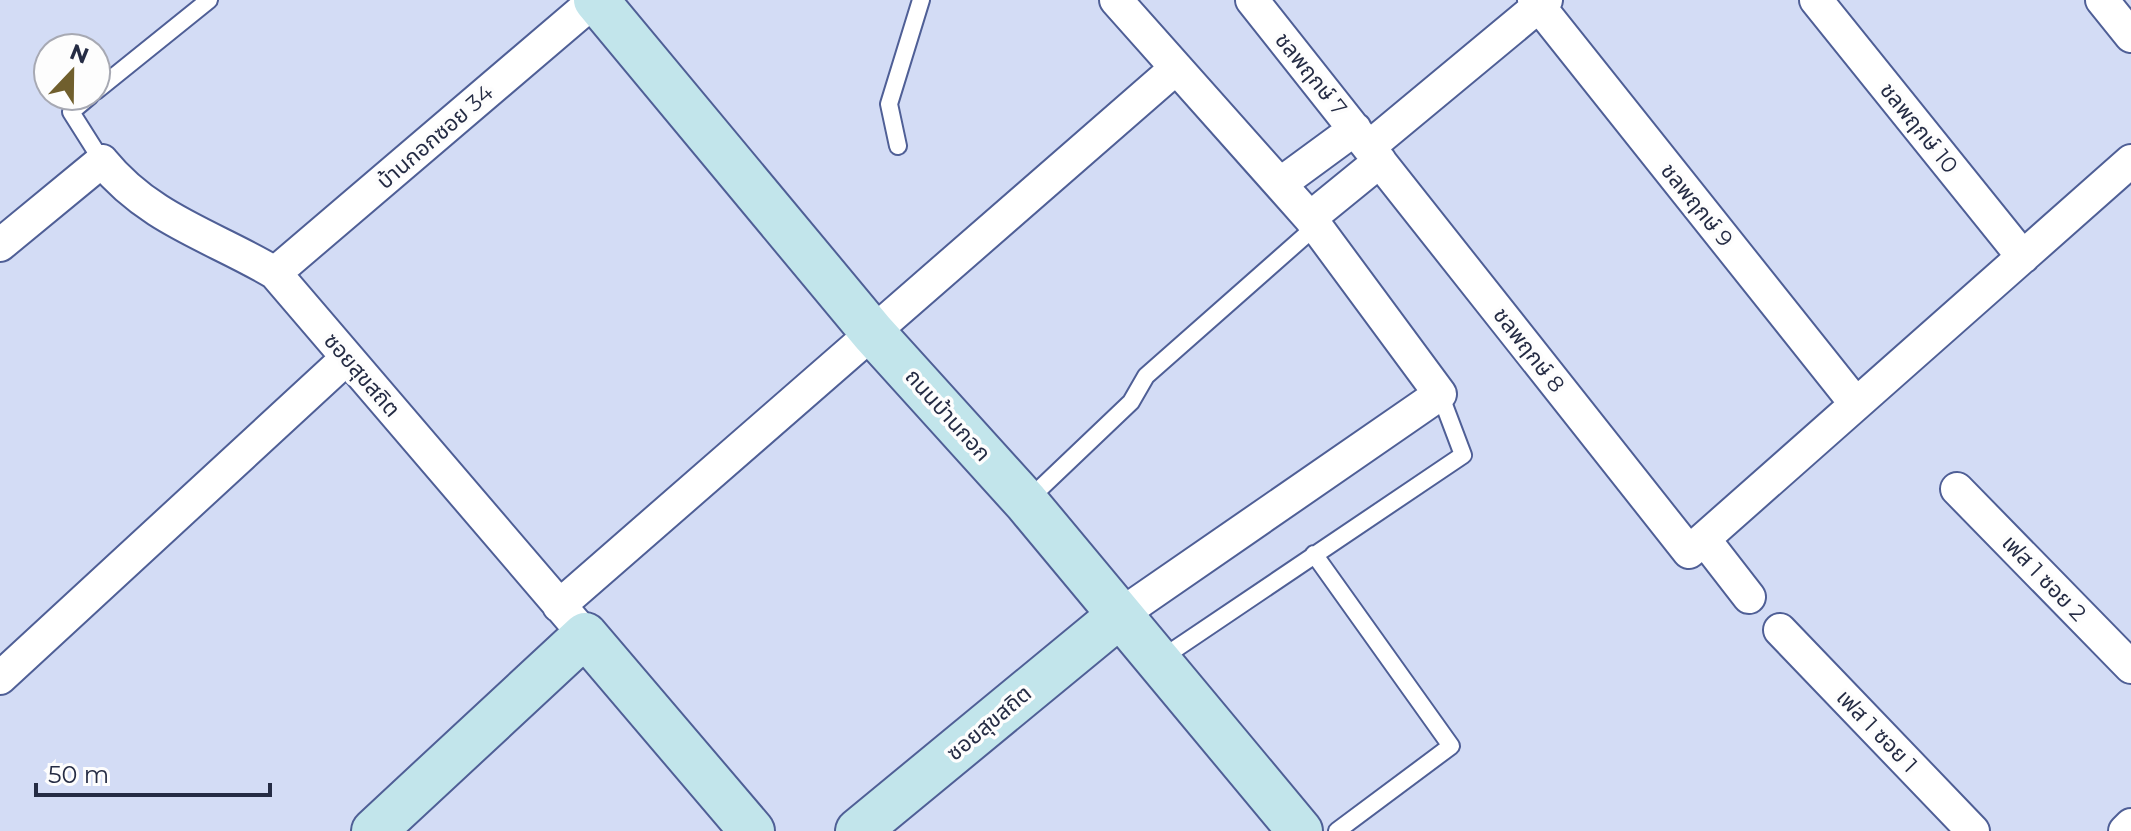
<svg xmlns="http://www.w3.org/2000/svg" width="2131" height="831" font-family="Montserrat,'Noto Sans Thai',sans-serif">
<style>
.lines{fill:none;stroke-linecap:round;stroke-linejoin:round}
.lane-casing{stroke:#4f5f96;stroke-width:20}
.street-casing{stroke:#4f5f96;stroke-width:36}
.secondary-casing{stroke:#4f5f96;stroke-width:48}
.lane{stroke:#fff;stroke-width:16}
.street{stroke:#fff;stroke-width:32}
.secondary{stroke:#c2e5eb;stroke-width:44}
.labels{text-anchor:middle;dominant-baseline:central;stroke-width:7;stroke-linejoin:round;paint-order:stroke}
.street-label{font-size:22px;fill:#252c44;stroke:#fdfdfd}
</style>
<rect width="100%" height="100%" fill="#d3dcf5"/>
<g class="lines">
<!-- lane casing -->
<g class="lane-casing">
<path id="lane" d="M 96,91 L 209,0
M 90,96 L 71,112 L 102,161
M 898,146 L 889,104 L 921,0
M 1027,501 L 1131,402 L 1146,376 L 1316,226
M 1314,554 L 1451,746 L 1337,831
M 1159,660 L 1463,455 L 1440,394"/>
</g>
<!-- street casing -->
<g class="street-casing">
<path id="street" d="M 1116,0 L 1310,218 L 1440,394 L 1120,615
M 1252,0 L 1689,552 L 2131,161
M 1534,0 L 1856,404
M 1816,0 L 2023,257
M 2102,0 L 2131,36
M 1369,147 L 1546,0
M 1280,184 L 1355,129
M 1310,218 L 1380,161
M 0,245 L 102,161 C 150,220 213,236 275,273 L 585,635
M 275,273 L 595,0
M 1957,489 L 2131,667
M 1704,539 L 1749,597
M 559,606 L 1175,69
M 1780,630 L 1973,831
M 0,678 L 347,358
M 2125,831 L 2131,825"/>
</g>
<!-- secondary casing -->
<g class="secondary-casing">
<path id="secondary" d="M 596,0 L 873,333 L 1026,502 L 1300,831
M 374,831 L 585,635 L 752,831
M 858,831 L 1120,615"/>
</g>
<!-- lane -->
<use href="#lane" class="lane"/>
<!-- street -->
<use href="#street" class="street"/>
<!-- secondary -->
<use href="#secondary" class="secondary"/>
</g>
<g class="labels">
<!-- street labels -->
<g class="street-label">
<text transform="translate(1311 74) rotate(51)">ชลพฤกษ์ 7</text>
<text transform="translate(1919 128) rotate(51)">ชลพฤกษ์ 10</text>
<text transform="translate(435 137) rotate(-41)">บ้านกอกซอย 34</text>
<text transform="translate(1697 205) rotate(51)">ชลพฤกษ์ 9</text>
<text transform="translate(1529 350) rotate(52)">ชลพฤกษ์ 8</text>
<text transform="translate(362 375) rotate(49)">ซอยสุขสถิต</text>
<text transform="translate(948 415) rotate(48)">ถนนบ้านกอก</text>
<text transform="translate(2044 578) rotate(46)">เฟส 1 ซอย 2</text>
<text transform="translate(989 723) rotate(-40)">ซอยสุขสถิต</text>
<text transform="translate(1877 731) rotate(46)">เฟส 1 ซอย 1</text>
</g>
</g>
<!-- north arrow -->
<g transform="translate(72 72) rotate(22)"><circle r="38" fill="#fdfdfd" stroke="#a7a9b3" stroke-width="2"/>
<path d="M0-6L14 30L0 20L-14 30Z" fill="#705f2d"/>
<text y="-12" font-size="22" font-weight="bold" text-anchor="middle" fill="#252c44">N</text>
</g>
<!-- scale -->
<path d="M36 783v12h234v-12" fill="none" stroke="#252c44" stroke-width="4"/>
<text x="48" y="783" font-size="24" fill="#252c44" stroke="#fdfdfd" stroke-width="6" paint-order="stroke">50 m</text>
</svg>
